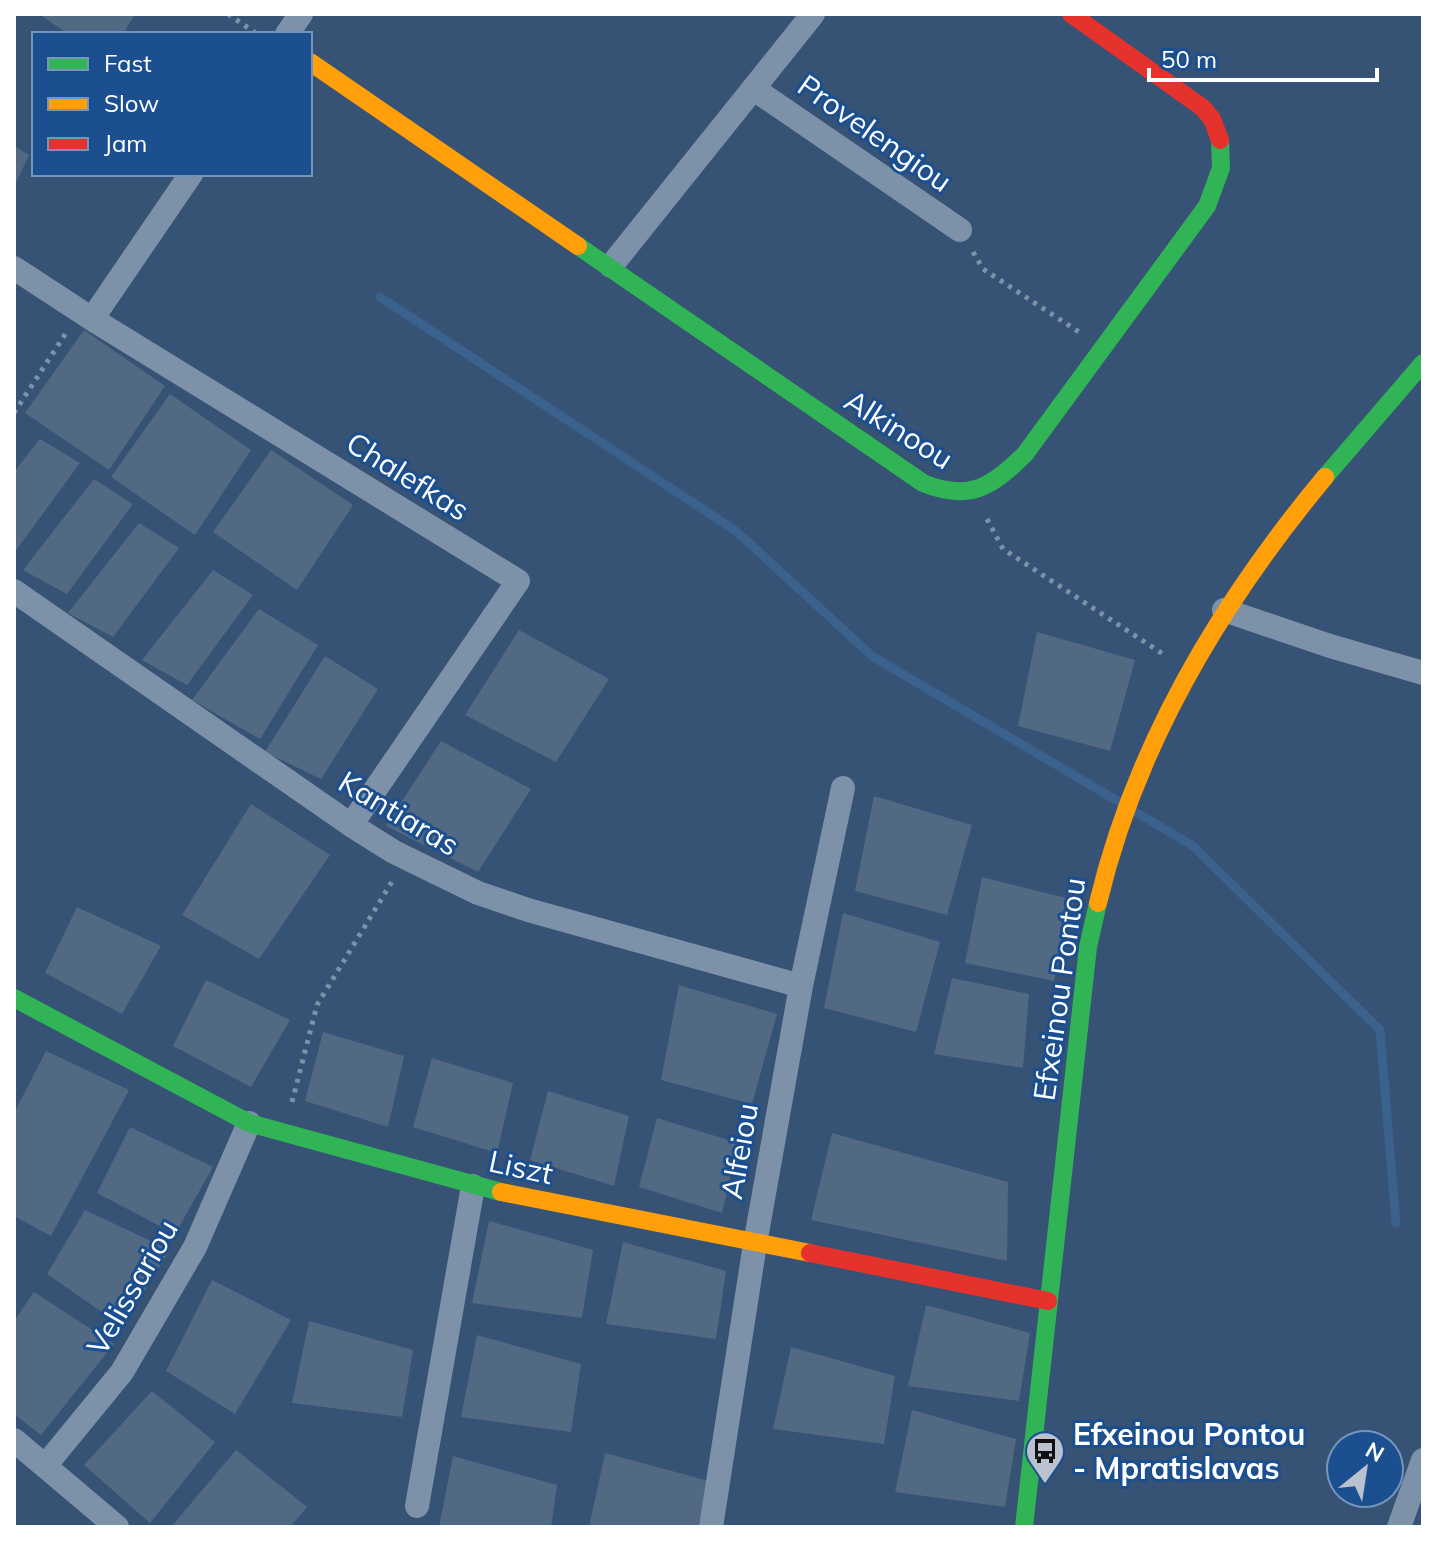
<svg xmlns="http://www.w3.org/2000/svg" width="1437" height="1541" font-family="Mulish,sans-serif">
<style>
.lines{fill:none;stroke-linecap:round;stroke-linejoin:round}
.stream{stroke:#3b618d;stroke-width:9}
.building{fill:#526984}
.path{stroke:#7d92a8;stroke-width:5;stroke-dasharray:4 6;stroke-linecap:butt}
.street{stroke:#7d92a8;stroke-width:24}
.fast{stroke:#30b455;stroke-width:18}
.slow{stroke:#ff9f0a;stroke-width:18}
.jam{stroke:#e5322d;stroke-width:18}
.labels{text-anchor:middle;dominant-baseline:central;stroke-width:6;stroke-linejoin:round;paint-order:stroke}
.street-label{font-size:30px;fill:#fff;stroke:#1b4f8f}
.poi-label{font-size:30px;font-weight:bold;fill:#fff;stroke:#1b4f8f;text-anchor:start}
</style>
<rect width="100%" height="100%" fill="#365274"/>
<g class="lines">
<!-- stream -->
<path class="stream" d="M 380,297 L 736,531 L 872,656 L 1121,803
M 1134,811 L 1193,846 L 1380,1030 L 1396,1223"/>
</g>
<!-- building -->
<path class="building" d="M 39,14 L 135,14 L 123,34 L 68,34 Z
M 14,146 L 29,155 L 14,187 Z
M 84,330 L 165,386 L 109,470 L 25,413 Z
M 170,394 L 251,450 L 195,535 L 111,477 Z
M 40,439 L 80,463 L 14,553 L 14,472 Z
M 271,450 L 353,505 L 297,590 L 213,532 Z
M 94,479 L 133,504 L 67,594 L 23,570 Z
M 139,523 L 179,548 L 113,637 L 68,613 Z
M 213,570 L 253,595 L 187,685 L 142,660 Z
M 259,609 L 318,645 L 260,739 L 192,700 Z
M 519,630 L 609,679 L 556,762 L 465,715 Z
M 1037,632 L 1135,660 L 1110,751 L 1018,726 Z
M 325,656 L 378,689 L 321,779 L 265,752 Z
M 441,741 L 531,789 L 478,872 L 386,826 Z
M 874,796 L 972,825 L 947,915 L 855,891 Z
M 251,804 L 330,855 L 259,959 L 182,915 Z
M 982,877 L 1074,900 L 1054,981 L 965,963 Z
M 77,907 L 161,946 L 122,1014 L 45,973 Z
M 843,913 L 940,942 L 916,1032 L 824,1008 Z
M 952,978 L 1029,994 L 1023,1068 L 934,1054 Z
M 206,980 L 290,1020 L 251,1087 L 173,1046 Z
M 679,985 L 777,1014 L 752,1104 L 661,1080 Z
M 323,1032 L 404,1056 L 388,1127 L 305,1101 Z
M 46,1051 L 129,1090 L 51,1236 L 14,1216 L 14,1113 Z
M 432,1058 L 513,1083 L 497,1153 L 413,1127 Z
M 548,1091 L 629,1116 L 614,1186 L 530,1160 Z
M 657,1118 L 738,1143 L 722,1213 L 639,1187 Z
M 130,1127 L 213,1167 L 175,1234 L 97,1193 Z
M 832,1133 L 1008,1182 L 1007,1261 L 811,1220 Z
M 85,1210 L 170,1250 L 122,1326 L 47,1274 Z
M 489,1221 L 593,1250 L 582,1318 L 472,1303 Z
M 623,1242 L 726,1271 L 716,1339 L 606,1324 Z
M 212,1280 L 291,1320 L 235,1414 L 166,1371 Z
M 34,1292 L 114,1344 L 41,1435 L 14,1414 L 14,1321 Z
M 926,1305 L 1030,1333 L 1019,1401 L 908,1386 Z
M 309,1321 L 413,1350 L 402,1417 L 292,1403 Z
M 477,1335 L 581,1364 L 571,1432 L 461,1417 Z
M 791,1347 L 895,1376 L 884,1444 L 773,1429 Z
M 152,1391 L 215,1442 L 150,1523 L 84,1465 Z
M 912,1410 L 1016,1439 L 1005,1507 L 895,1492 Z
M 236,1450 L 307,1507 L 290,1527 L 171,1527 Z
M 605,1453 L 709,1481 L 702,1527 L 589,1527 Z
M 453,1456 L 557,1485 L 551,1527 L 439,1527 Z"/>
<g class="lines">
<!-- path -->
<path class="path" d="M 228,14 L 257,34
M 973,252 L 983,269 L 1079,332
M 14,413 L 66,333
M 987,519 L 1003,549 L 1163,654
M 292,1102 L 317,1005 L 393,880"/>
<!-- street -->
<path class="street" d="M 287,34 L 301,14
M 754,89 L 960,230
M 611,266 L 813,14
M 14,268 L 92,319 L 518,581 L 351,825
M 92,319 L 191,174
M 14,591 L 351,825 L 394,852 L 478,893 L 528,910 L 801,986
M 1224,610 L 1330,646 L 1423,673
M 14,1440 L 117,1527
M 45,1466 L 122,1372 L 195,1247 L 249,1123
M 417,1506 L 473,1186
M 711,1527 L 755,1244 L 801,986 L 843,788
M 1399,1527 L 1423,1460"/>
<!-- fast -->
<path class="fast" d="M 578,246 L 923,483 C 969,502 992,487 1025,454 L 1207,206 L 1221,168 L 1220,140
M 1325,477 L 1423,363
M 14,998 L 249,1123 L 501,1192
M 1024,1527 L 1088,947 L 1098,903"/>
<!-- slow -->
<path class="slow" d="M 310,62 L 578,246
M 1098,903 C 1136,743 1221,602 1325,477
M 501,1192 L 810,1253"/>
<!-- jam -->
<path class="jam" d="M 1071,14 L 1203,108 L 1212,119 L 1220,140
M 810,1253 L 1048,1301"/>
</g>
<!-- icons -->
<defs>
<g id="bus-pin" transform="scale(2)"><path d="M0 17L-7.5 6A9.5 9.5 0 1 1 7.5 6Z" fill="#b9c2ce" stroke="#1b4f8f"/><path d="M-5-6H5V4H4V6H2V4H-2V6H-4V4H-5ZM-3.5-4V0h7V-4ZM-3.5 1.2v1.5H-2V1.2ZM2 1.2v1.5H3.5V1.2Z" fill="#111"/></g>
</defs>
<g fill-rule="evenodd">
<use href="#bus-pin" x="1045" y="1451"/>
</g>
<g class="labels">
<!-- street labels -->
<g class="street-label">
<text transform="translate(875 133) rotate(35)">Provelengiou</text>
<text transform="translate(899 429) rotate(32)">Alkinoou</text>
<text transform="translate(408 476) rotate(32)">Chalefkas</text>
<text transform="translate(399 813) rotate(31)">Kantiaras</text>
<text transform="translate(1059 989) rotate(-82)">Efxeinou Pontou</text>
<text transform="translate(739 1151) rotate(-80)">Alfeiou</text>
<text transform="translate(521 1167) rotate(12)">Liszt</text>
<text transform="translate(132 1287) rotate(-60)">Velissariou</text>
</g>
<!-- poi labels -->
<g class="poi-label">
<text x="1073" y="1434">Efxeinou Pontou<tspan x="1073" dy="34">- Mpratislavas</tspan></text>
</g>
</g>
<!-- border -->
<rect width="1437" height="1541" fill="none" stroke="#ffffff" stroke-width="32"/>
<!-- legend -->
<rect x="32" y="32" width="280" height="144" fill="#1b4f8f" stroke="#7695bc" stroke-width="2"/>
<rect x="48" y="58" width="40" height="12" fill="#30b455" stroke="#7695bc" stroke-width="2"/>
<text x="104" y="72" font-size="24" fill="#ffffff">Fast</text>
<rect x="48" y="98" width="40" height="12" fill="#ff9f0a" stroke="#7695bc" stroke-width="2"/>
<text x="104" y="112" font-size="24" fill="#ffffff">Slow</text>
<rect x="48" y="138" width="40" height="12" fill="#e5322d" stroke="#7695bc" stroke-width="2"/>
<text x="104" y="152" font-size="24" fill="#ffffff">Jam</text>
<!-- north arrow -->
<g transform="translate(1365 1469) rotate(30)"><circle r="38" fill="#1b4f8f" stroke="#7695bc" stroke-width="2"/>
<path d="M0-6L14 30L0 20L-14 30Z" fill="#b9c2ce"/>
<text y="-12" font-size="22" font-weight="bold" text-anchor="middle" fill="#ffffff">N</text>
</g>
<!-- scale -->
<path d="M1149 68v12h228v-12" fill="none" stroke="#ffffff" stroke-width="4"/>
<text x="1161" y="68" font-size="24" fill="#ffffff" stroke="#1b4f8f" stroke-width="6" paint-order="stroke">50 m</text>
</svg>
